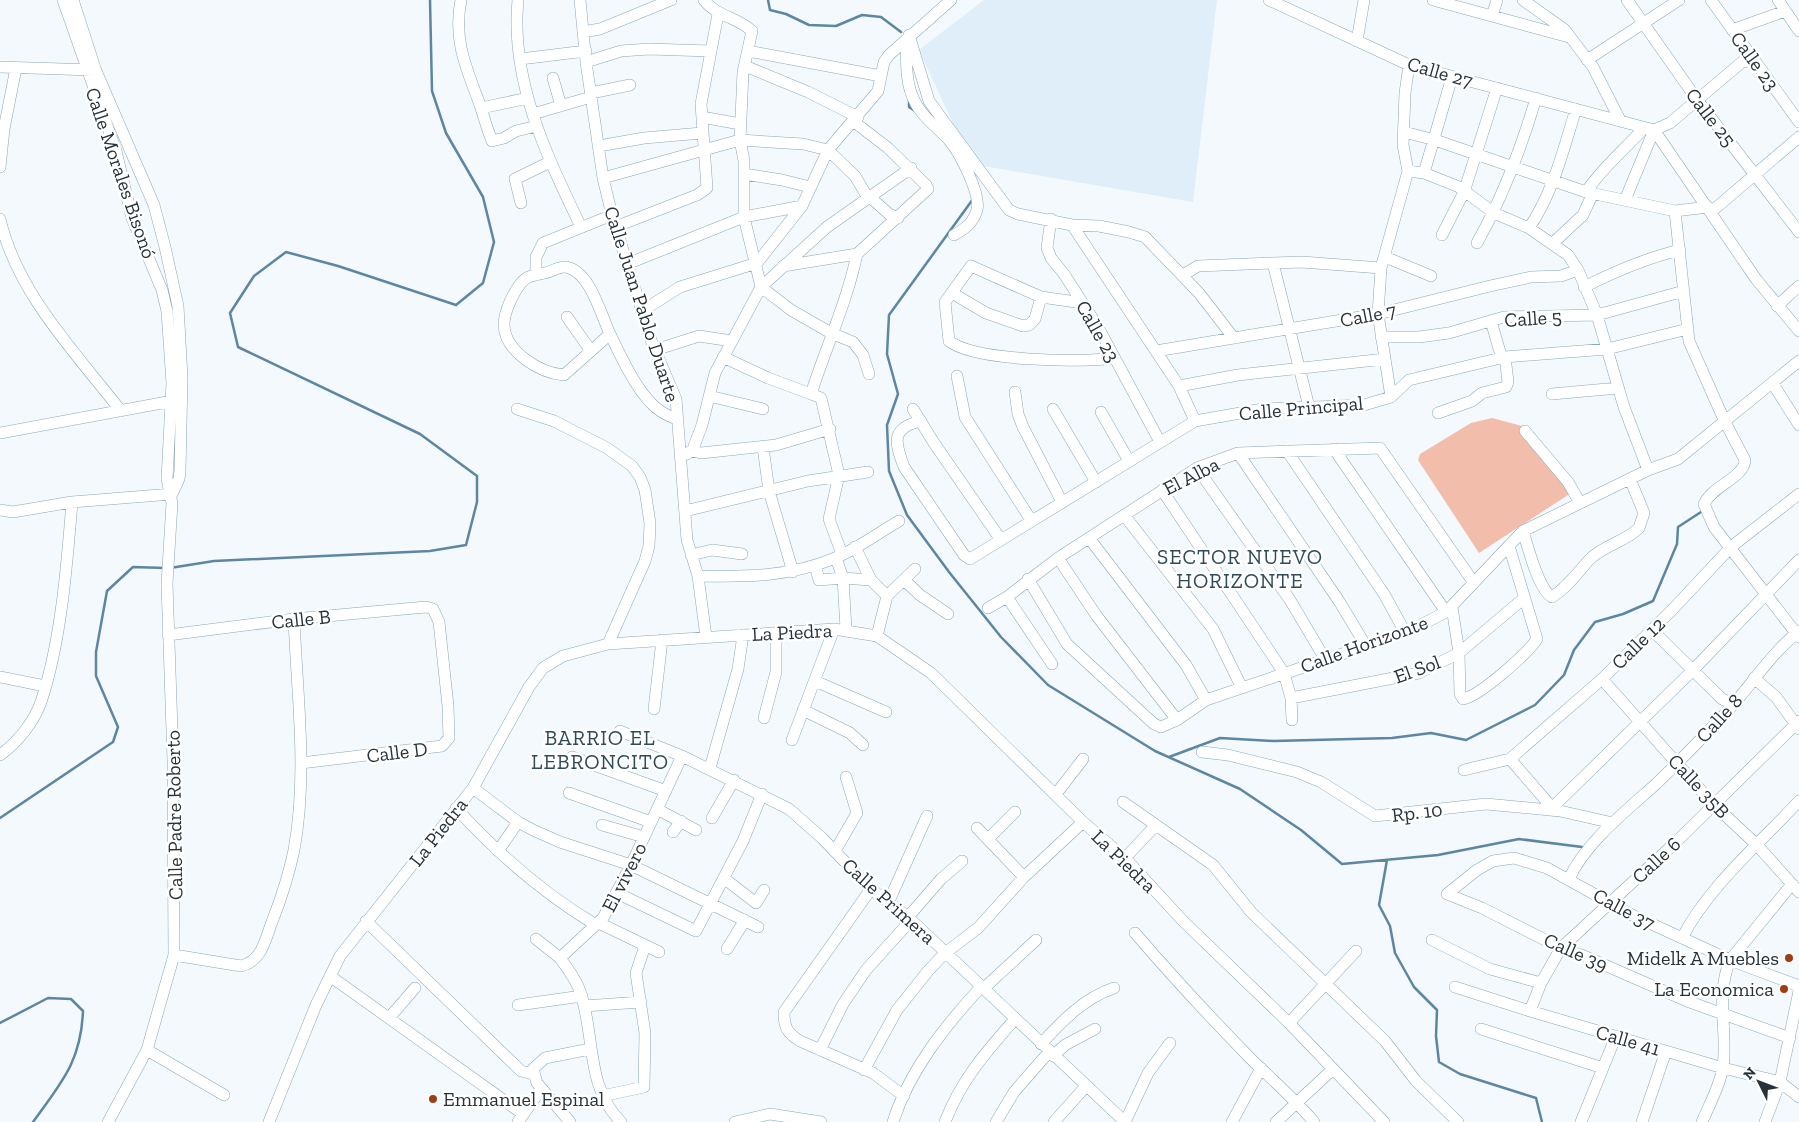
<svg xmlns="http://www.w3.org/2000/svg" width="1799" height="1122" font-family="'Zilla Slab',serif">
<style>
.built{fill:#dfeef9}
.green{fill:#f2bdab}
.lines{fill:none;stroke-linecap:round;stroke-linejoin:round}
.stream{stroke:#5d86a2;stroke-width:2.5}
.minor-casing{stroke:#8aa7ba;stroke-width:12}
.minor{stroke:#fff;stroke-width:11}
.poi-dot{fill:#a23c14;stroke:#fff;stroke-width:2}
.labels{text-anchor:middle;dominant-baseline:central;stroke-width:5;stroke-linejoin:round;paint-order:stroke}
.street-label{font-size:20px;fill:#27333b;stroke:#fff}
.poi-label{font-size:20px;fill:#27333b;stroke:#fff;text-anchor:end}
.neighbourhood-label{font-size:21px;letter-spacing:1px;fill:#2f4a5b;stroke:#fff}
</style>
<rect width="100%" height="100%" fill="#f3f9fd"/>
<!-- built -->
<path class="built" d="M 984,0 L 1217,0 L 1193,202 L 972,164 L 919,50 Z"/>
<!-- green -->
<path class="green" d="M 1492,418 L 1522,426 L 1571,493 L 1479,553 L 1418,460 L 1420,454 L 1471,423 Z"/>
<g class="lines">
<!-- stream -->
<path class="stream" d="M 768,0 L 770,10 L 786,14 L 809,25 L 836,26 L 862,15 L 881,17 L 901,32
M 909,100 L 909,107 L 915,111
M 973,199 L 889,315 L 887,354 L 898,394 L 887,425 L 889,471 L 907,515 L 949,572 L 1001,637 L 1048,685 L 1155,751 L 1240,789 L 1301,830 L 1342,864 L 1438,855 L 1519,839 L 1582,847
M 170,568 L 214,561 L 430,551 L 466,545 L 477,502 L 477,476 L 420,434 L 238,347 L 230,313 L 254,276 L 286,252 L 338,266 L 456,305 L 483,283 L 494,242 L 483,197 L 446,133 L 432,91 L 430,0
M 1169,757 L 1220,738 L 1274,741 L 1392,738 L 1431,733 L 1466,740 L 1535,705 L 1564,675 L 1574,650 L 1595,622 L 1623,614 L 1653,601 L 1677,544 L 1678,527 L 1701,512
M 0,818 L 113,742 L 118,727 L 96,676 L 96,652 L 107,591 L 133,567 L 165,568
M 1387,860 L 1379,905 L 1390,926 L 1395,953 L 1414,987 L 1437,1010 L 1436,1036 L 1439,1062 L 1460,1074 L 1536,1098 L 1542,1122
M 0,1023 L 48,998 L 71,999 L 83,1011 C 81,1062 61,1083 33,1122"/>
<!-- minor casing -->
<g class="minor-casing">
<path id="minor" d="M 63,0 L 116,151 L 132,218 L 162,290 L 167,311 L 172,383 L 167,479 L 172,503 L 167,584 L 173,760 L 174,955 L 147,1050 L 108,1122
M 73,0 L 96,71 L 154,205 L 165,247 L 178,306 L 182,377 L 180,471 L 179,479 L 172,494
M 461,0 C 453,40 466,67 480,105 C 484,117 487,129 492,141 L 504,138 L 516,131 L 537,126
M 518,0 C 510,81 547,156 581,227
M 580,0 L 586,62 L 603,178 L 612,215 L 652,343 L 676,399 L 687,540 L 698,576 L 706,637
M 704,0 C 717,17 738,17 752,31 L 743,72 L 740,140 L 744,161 L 744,217 L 761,287
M 1269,0 L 1409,65 L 1654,130 L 1756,279 L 1799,331
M 1433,0 L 1569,37
M 1523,0 L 1565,30 L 1593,67 L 1620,120
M 1627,0 L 1698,101 L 1799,232
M 1711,0 L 1799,122
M 1778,0 L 1799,31
M 1492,16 L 1497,0
M 1732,30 L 1785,11
M 583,32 L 600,29 L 671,0
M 909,35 L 929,101 L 1009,210 L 1018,214 L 1072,225 L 1099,226 L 1129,232 L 1145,237 L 1199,293 L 1233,337
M 1357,41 L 1364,0
M 906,43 C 907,61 905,82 914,100 C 921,116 937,127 949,140 C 960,153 981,194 977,210 C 973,223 965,229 954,235
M 748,51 L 881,76
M 520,59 L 586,51
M 1587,60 L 1679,0
M 586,62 L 621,51 L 649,49 L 710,51
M 745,66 L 808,92 L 858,117
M 0,67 L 93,70
M 553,78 L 561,106
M 591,93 L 630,85
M 481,108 L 528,98
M 533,114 L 591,97
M 702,117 L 740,124
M 1404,132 L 1435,140 L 1586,192 L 1675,211 L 1708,207
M 599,146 L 644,138 L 702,133
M 0,167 L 4,129 L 16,68
M 1408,171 L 1424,173 L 1459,187 L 1494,213 L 1529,228 L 1568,255 L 1578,270 L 1597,315 L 1624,407 L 1648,470
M 1424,173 L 1452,77
M 744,174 L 782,180 L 810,187
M 603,178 L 740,140 L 803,144 L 828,150 L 855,176 L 868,198
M 1586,192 C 1602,168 1625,149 1644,128
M 870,197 L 889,214 L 898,218
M 1625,200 L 1654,130 L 1670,123 L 1742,62 L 1753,60
M 521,203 L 515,179 L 550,162
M 1675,211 L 1689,341 L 1725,422 L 1745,460 C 1744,478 1713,485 1704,504 L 1714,527 L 1799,637
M 1711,212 L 1799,137
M 0,219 C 17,293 75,352 121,411
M 1051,219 L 1047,248 L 1051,258 L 1064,274 L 1098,327 L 1160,442
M 1072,225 L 1179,386 L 1195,421
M 615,227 L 697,195 L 707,188 L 701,104 L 718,14
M 1529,228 C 1554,191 1563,150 1576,109
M 1442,235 L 1464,192 L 1497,88
M 1477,243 C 1503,197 1521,149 1536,98
M 1552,244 L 1583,215 L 1593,193
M 1385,257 L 1431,276
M 757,263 L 802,206 L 828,150 L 878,91 L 884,62 L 889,55 L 951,0
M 1273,263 L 1309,407
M 627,264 L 744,217 L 802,206
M 783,266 L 857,254 L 928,189 L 926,185 L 888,148 L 853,121
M 536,275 L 536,257 L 543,243 L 612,215
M 1183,275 L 1198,266 L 1273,263 L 1302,262 L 1381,268
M 761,287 L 791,310 L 831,333 L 853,342 L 863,355 L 869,374
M 1584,287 C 1616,271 1646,258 1680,250
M 952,293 L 986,313 L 1023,326 L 1029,325 L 1035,319 L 1041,297
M 1083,303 L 1041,297 L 971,266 L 945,302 L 949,341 C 974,361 1081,363 1114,358
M 1777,306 L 1799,286
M 642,311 L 680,287 L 757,263
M 567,317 L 591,351
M 1491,321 L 1502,359
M 610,334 L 564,375 C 540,373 505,352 504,325 C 504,312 513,293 521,283 C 527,275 536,275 545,273 C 552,272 558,266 566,267 C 590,271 601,315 610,334 C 620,355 635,387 651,403 C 658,411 666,415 676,419
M 1381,337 L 1419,337 L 1449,333 L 1504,317 L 1597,315 L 1684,291
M 655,350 L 699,336 L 732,341
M 1156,351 L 1378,314 L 1490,286 L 1531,277 L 1561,276 L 1578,270
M 723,357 L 768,378 L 811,394
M 957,376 L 965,417 L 1031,520
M 1773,384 L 1799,425
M 1179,386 L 1238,375 L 1385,359
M 1015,392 L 1018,414 L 1023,427 L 1062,502
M 1552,394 L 1618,388
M 709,396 L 763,409
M 1391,397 L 1378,314 L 1381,268 L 1408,171 L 1403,145 L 1405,93 L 1409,65
M 517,409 L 554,421 L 607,448 L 632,466 L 640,477 L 645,490 L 650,523 L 649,546 L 645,561 L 608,644
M 913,409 L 934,443 L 1001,540
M 1053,409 L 1096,482
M 1101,412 L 1129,461
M 1438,413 L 1472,401 L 1482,393 L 1506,387 L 1508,382 L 1505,357
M 921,421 C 890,428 895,443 904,467 L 964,555 L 970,559 L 1195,421 L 1263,409 L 1364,405 L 1391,397 L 1409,380 L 1505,357 L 1607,349 L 1688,329
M 1525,431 L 1568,482 L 1580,503
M 0,433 L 178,400
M 763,447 L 769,491 L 793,572
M 1334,449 L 1446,612
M 692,451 L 701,453 L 776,445 L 830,429
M 1287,451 L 1384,594 L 1405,632
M 1238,453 L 1339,601 L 1366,646
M 681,455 L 687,454 L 693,449 L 702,425 L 715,373 L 761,287 L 827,227 L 911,168
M 1197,468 L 1290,600 L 1325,659
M 1162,490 L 1284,673 L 1291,698 L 1292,720
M 0,510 L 13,512 L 72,502 L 172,494
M 685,511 L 808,481 L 868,472
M 1124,515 L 1213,629 L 1242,688
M 1523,531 C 1528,547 1538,589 1552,597 C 1568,587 1577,573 1590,559 C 1604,545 1625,542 1639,528 L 1644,513 L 1630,479
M 1089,538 L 1186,665 L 1206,700
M 855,547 L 871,580 L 887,596
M 842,554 L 829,519 L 839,475 L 821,398 L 811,394 C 826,347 847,302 857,254
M 691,555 L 712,550 L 742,554
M 836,558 L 843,578 L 846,629
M 1058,558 L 1096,615 L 1177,720
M 815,565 L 819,580 L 843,578 L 871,580
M 698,576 C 745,577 790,577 835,558 C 857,549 878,533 899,521
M 1028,579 L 1067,644 L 1154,724 L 1161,727 L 1177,720 L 1206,700 L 1366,646 L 1417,627 L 1446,612 L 1523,531 L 1648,470 L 1678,459 L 1799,361
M 904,580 L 920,595 L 948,614
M 1007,597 L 1052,664
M 1452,607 L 1459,653 L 1460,694 L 1463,699 C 1480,696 1528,653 1537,639 L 1509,546
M 988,608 L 1007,597 L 1058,558 L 1197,468 L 1238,453 L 1380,448 L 1474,583
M 1652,630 L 1722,699 L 1733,704
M 168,635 L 294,619 L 426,607 L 433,609 L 439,622 L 448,706 L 449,738 L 442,746 L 301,763
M 877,636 L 887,596 L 915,569
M 0,677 L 45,686
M 1754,678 L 1776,697 L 1799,729
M 1602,679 L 1713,804 L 1757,845 L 1799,892
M 815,681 L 886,712
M 1291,698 L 1419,673 L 1459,653 L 1523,599
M 654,709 L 662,640
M 803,710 L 850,733 L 863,745
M 764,718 L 776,672 L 776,633
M 620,731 L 682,756 L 789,809 L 822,838 L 871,889 L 908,917 L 1125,1122
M 792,740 L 834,629
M 1202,752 L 1228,755 L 1297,772 L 1321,782 L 1375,816 L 1486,804 L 1560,811 L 1613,823
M 0,755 C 17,743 34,722 41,702 C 61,642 67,565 72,502
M 572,757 L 666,791
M 1510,759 L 1555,811
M 710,768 L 738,669 L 743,635
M 1464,770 L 1510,759 L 1602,679 L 1673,609 L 1731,547 L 1799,494
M 473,788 L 518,822 L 533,830 L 560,842 L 631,865 L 758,927
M 569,793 L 651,822
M 1056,794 L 1083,759
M 1123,802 L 1213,865 L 1251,912 L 1385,1041 L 1416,1081 L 1458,1122
M 456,808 C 497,853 544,894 596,925
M 657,809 L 696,830
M 1555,811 L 1557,803 L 1692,671 L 1799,560
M 712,818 L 734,780
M 602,825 L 644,837
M 977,828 L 1024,877
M 673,832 L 681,821
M 988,839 L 1015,812
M 498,851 L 518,822
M 835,851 L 857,813 L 846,777
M 1125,858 L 1156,825
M 725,879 L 756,903 L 764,890
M 1569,879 C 1585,843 1627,810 1656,784 C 1679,762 1701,739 1723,716 C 1749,689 1769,655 1799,631
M 871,889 L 784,1012 C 784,1027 787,1033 800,1041 L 873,1073 L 904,1096
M 617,893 L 696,931 L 743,841 L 762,794
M 889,901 L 927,816
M 908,917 L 941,879 L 962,861
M 366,921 L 521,1071 L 533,1074
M 599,923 L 659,952
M 1135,933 C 1172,976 1210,1017 1249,1057 C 1271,1079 1294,1098 1314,1122
M 1682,938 C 1708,887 1760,843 1799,801
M 536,939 L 560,958
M 1432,940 L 1490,969 L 1541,983
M 727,949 L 745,920
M 174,955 L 241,966 C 262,961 265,940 272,922 C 281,899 289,874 294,850 C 308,774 297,695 294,619
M 330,976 L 523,1114
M 1455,987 L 1530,1011 L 1723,1068 L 1780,1082 L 1799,1097
M 983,989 L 1036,940
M 518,1005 L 582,996
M 584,1006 L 641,1002
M 1530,1011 L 1541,983 L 1561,948 L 1674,844 L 1799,721
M 389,1018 L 415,988
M 1289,1023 L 1356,951
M 1481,1029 L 1603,1068
M 1790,1038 L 1687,1001 L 1584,956 L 1561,948 L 1482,908 L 1447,894 L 1477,870 L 1493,861 L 1514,858 L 1547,868 L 1632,915 L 1730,960 L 1799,986
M 1041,1044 C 1062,1021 1084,998 1114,988
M 147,1050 L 224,1095
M 820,1050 L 843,1004 L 866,970 L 911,920
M 1053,1056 L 1065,1045 L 1095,1029
M 864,1070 L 897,1010 L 928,971 L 945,953 L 978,928 L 1024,877 L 1083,822
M 602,1096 L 644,1087 L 645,1033 L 636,973 L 645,946
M 269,1122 L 316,1005 L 340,956 L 473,788 L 529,687 L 543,668 L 563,656 L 608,644 L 834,629 L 877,636 L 931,673 L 1083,822 L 1125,858 L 1183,921 L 1289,1023 L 1384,1122
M 518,1122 L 541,1089
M 570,1122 L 537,1083 L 533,1069 L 545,1058 L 590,1049
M 621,1122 C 586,1087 595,1038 581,994 C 577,981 568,969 560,958 L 603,918 L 631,865 L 682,756
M 735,1122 L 770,1114 L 821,1122
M 893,1122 C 909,1071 945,1026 981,987
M 945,1122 C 961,1080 986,1052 1015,1019
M 996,1122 L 1014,1092 L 1049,1052
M 1054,1122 L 1086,1086
M 1125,1122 L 1148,1073 L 1170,1043
M 1232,1122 L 1261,1068
M 1276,1122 L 1332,1070
M 1581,1122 L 1616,1036
M 1642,1122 L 1666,1051
M 1702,1122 C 1709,1105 1720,1086 1723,1067 C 1728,1029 1715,998 1730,960 L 1792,884
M 1765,1122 L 1780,1082 L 1799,991"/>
</g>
<!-- minor -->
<use href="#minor" class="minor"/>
</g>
<!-- markers -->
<g class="poi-dot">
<circle cx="1789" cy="958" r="5"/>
<circle cx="1784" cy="989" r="5"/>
<circle cx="433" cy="1099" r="5"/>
</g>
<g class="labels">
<!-- street labels -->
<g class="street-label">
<text transform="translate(1755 61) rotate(54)">Calle 23</text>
<text transform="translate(1440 72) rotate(16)">Calle 27</text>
<text transform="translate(1711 117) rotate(52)">Calle 25</text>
<text transform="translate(121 173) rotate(71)">Calle Morales Bisonó</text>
<text transform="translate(642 304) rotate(72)">Calle Juan Pablo Duarte</text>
<text transform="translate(1368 315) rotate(-11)">Calle 7</text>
<text transform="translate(1533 318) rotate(-4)">Calle 5</text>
<text transform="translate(1098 331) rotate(60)">Calle 23</text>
<text transform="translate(1301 408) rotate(-5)">Calle Principal</text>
<text transform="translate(1191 476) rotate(-27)">El Alba</text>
<text transform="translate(301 619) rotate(-6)">Calle B</text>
<text transform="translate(792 632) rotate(-3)">La Piedra</text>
<text transform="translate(1638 643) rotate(-44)">Calle 12</text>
<text transform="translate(1364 644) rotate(-20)">Calle Horizonte</text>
<text transform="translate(1417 669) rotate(-20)">El Sol</text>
<text transform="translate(1719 718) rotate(-48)">Calle 8</text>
<text transform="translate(397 752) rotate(-7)">Calle D</text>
<text transform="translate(1699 786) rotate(47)">Calle 35B</text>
<text transform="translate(1417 812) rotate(-7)">Rp. 10</text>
<text transform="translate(174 815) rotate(-91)">Calle Padre Roberto</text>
<text transform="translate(438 832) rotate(-52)">La Piedra</text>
<text transform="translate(1656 860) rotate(-43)">Calle 6</text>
<text transform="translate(1124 861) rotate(44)">La Piedra</text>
<text transform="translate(624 877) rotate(-63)">El vivero</text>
<text transform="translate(889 901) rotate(42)">Calle Primera</text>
<text transform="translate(1624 909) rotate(28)">Calle 37</text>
<text transform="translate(1576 952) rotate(24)">Calle 39</text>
<text transform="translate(1628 1040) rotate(16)">Calle 41</text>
</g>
<!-- poi labels -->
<g class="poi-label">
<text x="1779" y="958">Midelk A Muebles</text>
<text x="1774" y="989">La Economica</text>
<text x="443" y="1099" text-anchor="start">Emmanuel Espinal</text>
</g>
<!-- neighbourhood labels -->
<g class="neighbourhood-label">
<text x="1240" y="556">SECTOR NUEVO<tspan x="1240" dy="24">HORIZONTE</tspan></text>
<text x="600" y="737">BARRIO EL<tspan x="600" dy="24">LEBRONCITO</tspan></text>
</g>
</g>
<!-- north arrow -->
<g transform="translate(1759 1082) rotate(312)" stroke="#ffffff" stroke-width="4" paint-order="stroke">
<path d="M0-4L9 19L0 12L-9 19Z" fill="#27333b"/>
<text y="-8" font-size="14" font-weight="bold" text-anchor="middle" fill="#27333b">N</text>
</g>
</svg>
